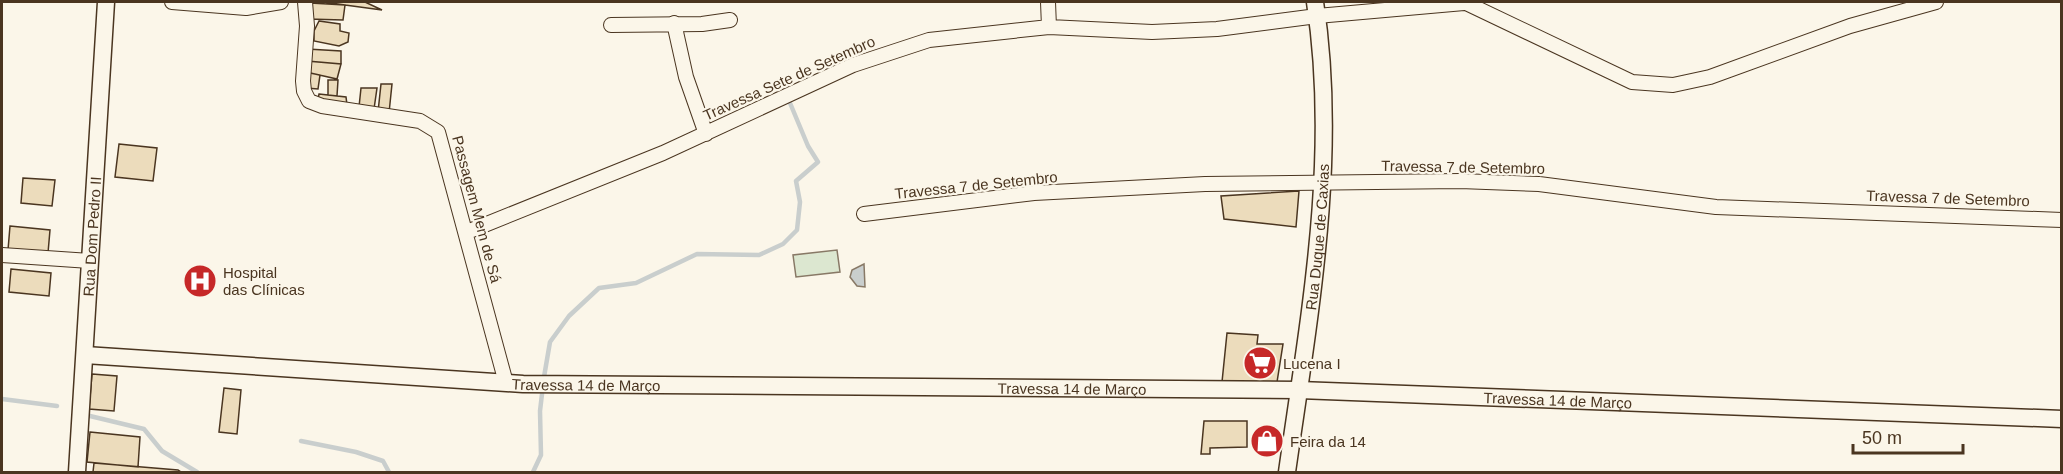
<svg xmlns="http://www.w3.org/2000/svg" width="2063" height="474" font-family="Arial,sans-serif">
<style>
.green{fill:#dce7d0;stroke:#887966;stroke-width:1.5}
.water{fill:#c9cecd;stroke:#887966;stroke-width:1.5}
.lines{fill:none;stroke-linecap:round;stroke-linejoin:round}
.stream{stroke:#c9cecd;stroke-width:4.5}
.building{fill:#ecdcbc;stroke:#4a3520;stroke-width:1.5}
.minor-casing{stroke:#4a3520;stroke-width:16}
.tertiary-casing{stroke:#4a3520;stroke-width:19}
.minor{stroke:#fbf6e9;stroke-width:14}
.tertiary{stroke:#fbf6e9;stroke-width:16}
.labels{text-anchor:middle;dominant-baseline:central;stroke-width:4.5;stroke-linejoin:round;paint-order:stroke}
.street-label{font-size:15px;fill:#4a3520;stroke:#fbf6e9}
.poi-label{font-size:15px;fill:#4a3520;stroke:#fbf6e9;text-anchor:start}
</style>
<rect width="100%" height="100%" fill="#fbf6e9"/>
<!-- green -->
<path class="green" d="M 837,250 L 840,272 L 796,277 L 793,255 Z"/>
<!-- water -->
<path class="water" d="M 864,264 L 865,287 L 857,286 L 850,277 L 852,270 Z"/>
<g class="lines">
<!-- stream -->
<path class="stream" d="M 544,377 L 550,342 L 569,316 L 599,288 L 636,283 L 697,254 L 759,255 L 783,244 L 797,230 L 800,202 L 796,181 L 818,162 L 808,146 L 790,103
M 2,399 L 57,406
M 90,416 L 144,429 L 162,451 L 197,472
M 301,441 L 356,452 L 383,461 L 389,472
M 533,472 L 541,455 L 540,411 L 542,394"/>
</g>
<!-- building -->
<path class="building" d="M 324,2 L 365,2 L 382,10 L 345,5 Z
M 310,3 L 345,5 L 343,20 L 308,19 Z
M 319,21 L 340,24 L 340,31 L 349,33 L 348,42 L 339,46 L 314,41 L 314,31 Z
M 307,49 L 341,51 L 341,64 L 307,61 Z
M 307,61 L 341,64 L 337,79 L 306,72 Z
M 310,73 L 320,75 L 318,89 L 306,88 Z
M 328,80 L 338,80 L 337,96 L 328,95 Z
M 381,84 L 392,84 L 389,113 L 378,112 Z
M 361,88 L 377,88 L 374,109 L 359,107 Z
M 319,94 L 346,97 L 347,105 L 317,104 Z
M 119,144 L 157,148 L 153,181 L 115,177 Z
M 23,178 L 55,180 L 52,206 L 21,203 Z
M 1299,191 L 1296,227 L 1224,219 L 1221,196 Z
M 10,226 L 50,230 L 48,253 L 8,250 Z
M 11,269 L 51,273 L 49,296 L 9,292 Z
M 1227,333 L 1258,335 L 1257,344 L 1283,344 L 1277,382 L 1222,382 Z
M 92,374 L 117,376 L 114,411 L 89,409 Z
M 224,388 L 241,390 L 237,434 L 219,432 Z
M 1204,421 L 1247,421 L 1247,447 L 1210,448 L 1210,454 L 1201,454 Z
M 90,432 L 140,437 L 138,467 L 87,462 Z
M 94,463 L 178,470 L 181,472 L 93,472 Z"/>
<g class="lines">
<!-- minor casing -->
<g class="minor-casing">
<path id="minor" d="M 172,2 L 246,8 L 281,2
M 305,2 L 307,26 L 303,81 L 304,91 L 309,101 L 322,106 L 420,121 L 438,132 L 506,383
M 1048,2 L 1049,27
M 1464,2 L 1632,82 L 1673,85 L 1710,77 L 1850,26 L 1936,2
M 674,23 L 686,77 L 706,134
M 611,25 L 702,24 L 730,20
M 864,214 L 1034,193 L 1205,184 L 1460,181 L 1539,184 L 1716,207 L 2062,220
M 467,232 L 663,153 L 853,65 L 929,40 L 1049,27 L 1152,32 L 1217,29 L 1317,16 L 1464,3
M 2,255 L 90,261"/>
</g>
<!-- tertiary casing -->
<g class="tertiary-casing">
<g id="tertiary">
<path id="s1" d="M 85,355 L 523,384 L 1299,390 L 2062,419"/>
<path id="s2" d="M 77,472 L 106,2"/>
<path id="s3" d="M 1287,472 C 1309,317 1339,158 1315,2"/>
</g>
</g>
<!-- minor -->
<use href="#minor" class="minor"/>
<!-- tertiary -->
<use href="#tertiary" class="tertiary"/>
</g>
<!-- icons -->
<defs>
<g id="hospital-disc" transform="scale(1.725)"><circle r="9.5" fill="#c62828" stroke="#fbf6e9"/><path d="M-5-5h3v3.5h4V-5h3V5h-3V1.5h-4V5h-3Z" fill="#fff"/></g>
<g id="supermarket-disc" transform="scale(1.725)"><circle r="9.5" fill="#c62828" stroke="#fbf6e9"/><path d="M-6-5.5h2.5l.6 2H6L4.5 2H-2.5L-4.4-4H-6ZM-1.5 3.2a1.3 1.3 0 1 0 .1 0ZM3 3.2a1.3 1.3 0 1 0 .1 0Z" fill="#fff"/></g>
<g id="shop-disc" transform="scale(1.725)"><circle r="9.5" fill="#c62828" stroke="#fbf6e9"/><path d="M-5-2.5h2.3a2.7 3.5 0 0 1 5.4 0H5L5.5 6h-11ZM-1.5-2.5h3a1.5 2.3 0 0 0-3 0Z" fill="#fff"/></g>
</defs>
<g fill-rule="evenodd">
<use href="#hospital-disc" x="200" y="281"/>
<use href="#supermarket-disc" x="1260" y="363"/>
<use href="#shop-disc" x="1267" y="441"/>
</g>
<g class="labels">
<!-- street labels -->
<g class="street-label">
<text transform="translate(789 78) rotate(-24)">Travessa Sete de Setembro</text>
<text transform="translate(1463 167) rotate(1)">Travessa 7 de Setembro</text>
<text transform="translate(976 185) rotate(-6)">Travessa 7 de Setembro</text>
<text transform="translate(1948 198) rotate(2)">Travessa 7 de Setembro</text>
<text transform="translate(477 209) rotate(75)">Passagem Mem de Sá</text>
<text stroke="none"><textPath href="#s2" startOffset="236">Rua Dom Pedro II</textPath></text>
<text stroke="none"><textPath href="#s3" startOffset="237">Rua Duque de Caxias</textPath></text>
<text stroke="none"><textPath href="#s1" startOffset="502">Travessa 14 de Março</textPath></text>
<text stroke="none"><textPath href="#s1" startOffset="988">Travessa 14 de Março</textPath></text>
<text stroke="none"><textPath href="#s1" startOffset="1474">Travessa 14 de Março</textPath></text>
</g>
<!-- poi labels -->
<g class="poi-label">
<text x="223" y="272">Hospital<tspan x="223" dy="17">das Clínicas</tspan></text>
<text x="1283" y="363">Lucena I</text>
<text x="1290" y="441">Feira da 14</text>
</g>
</g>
<!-- border -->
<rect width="2063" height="474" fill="none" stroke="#4a3520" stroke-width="6"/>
<!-- scale -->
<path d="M1853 444v9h110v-9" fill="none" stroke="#4a3520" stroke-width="3"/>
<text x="1862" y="444" font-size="18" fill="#4a3520" stroke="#fbf6e9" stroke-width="4.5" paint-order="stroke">50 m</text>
</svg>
